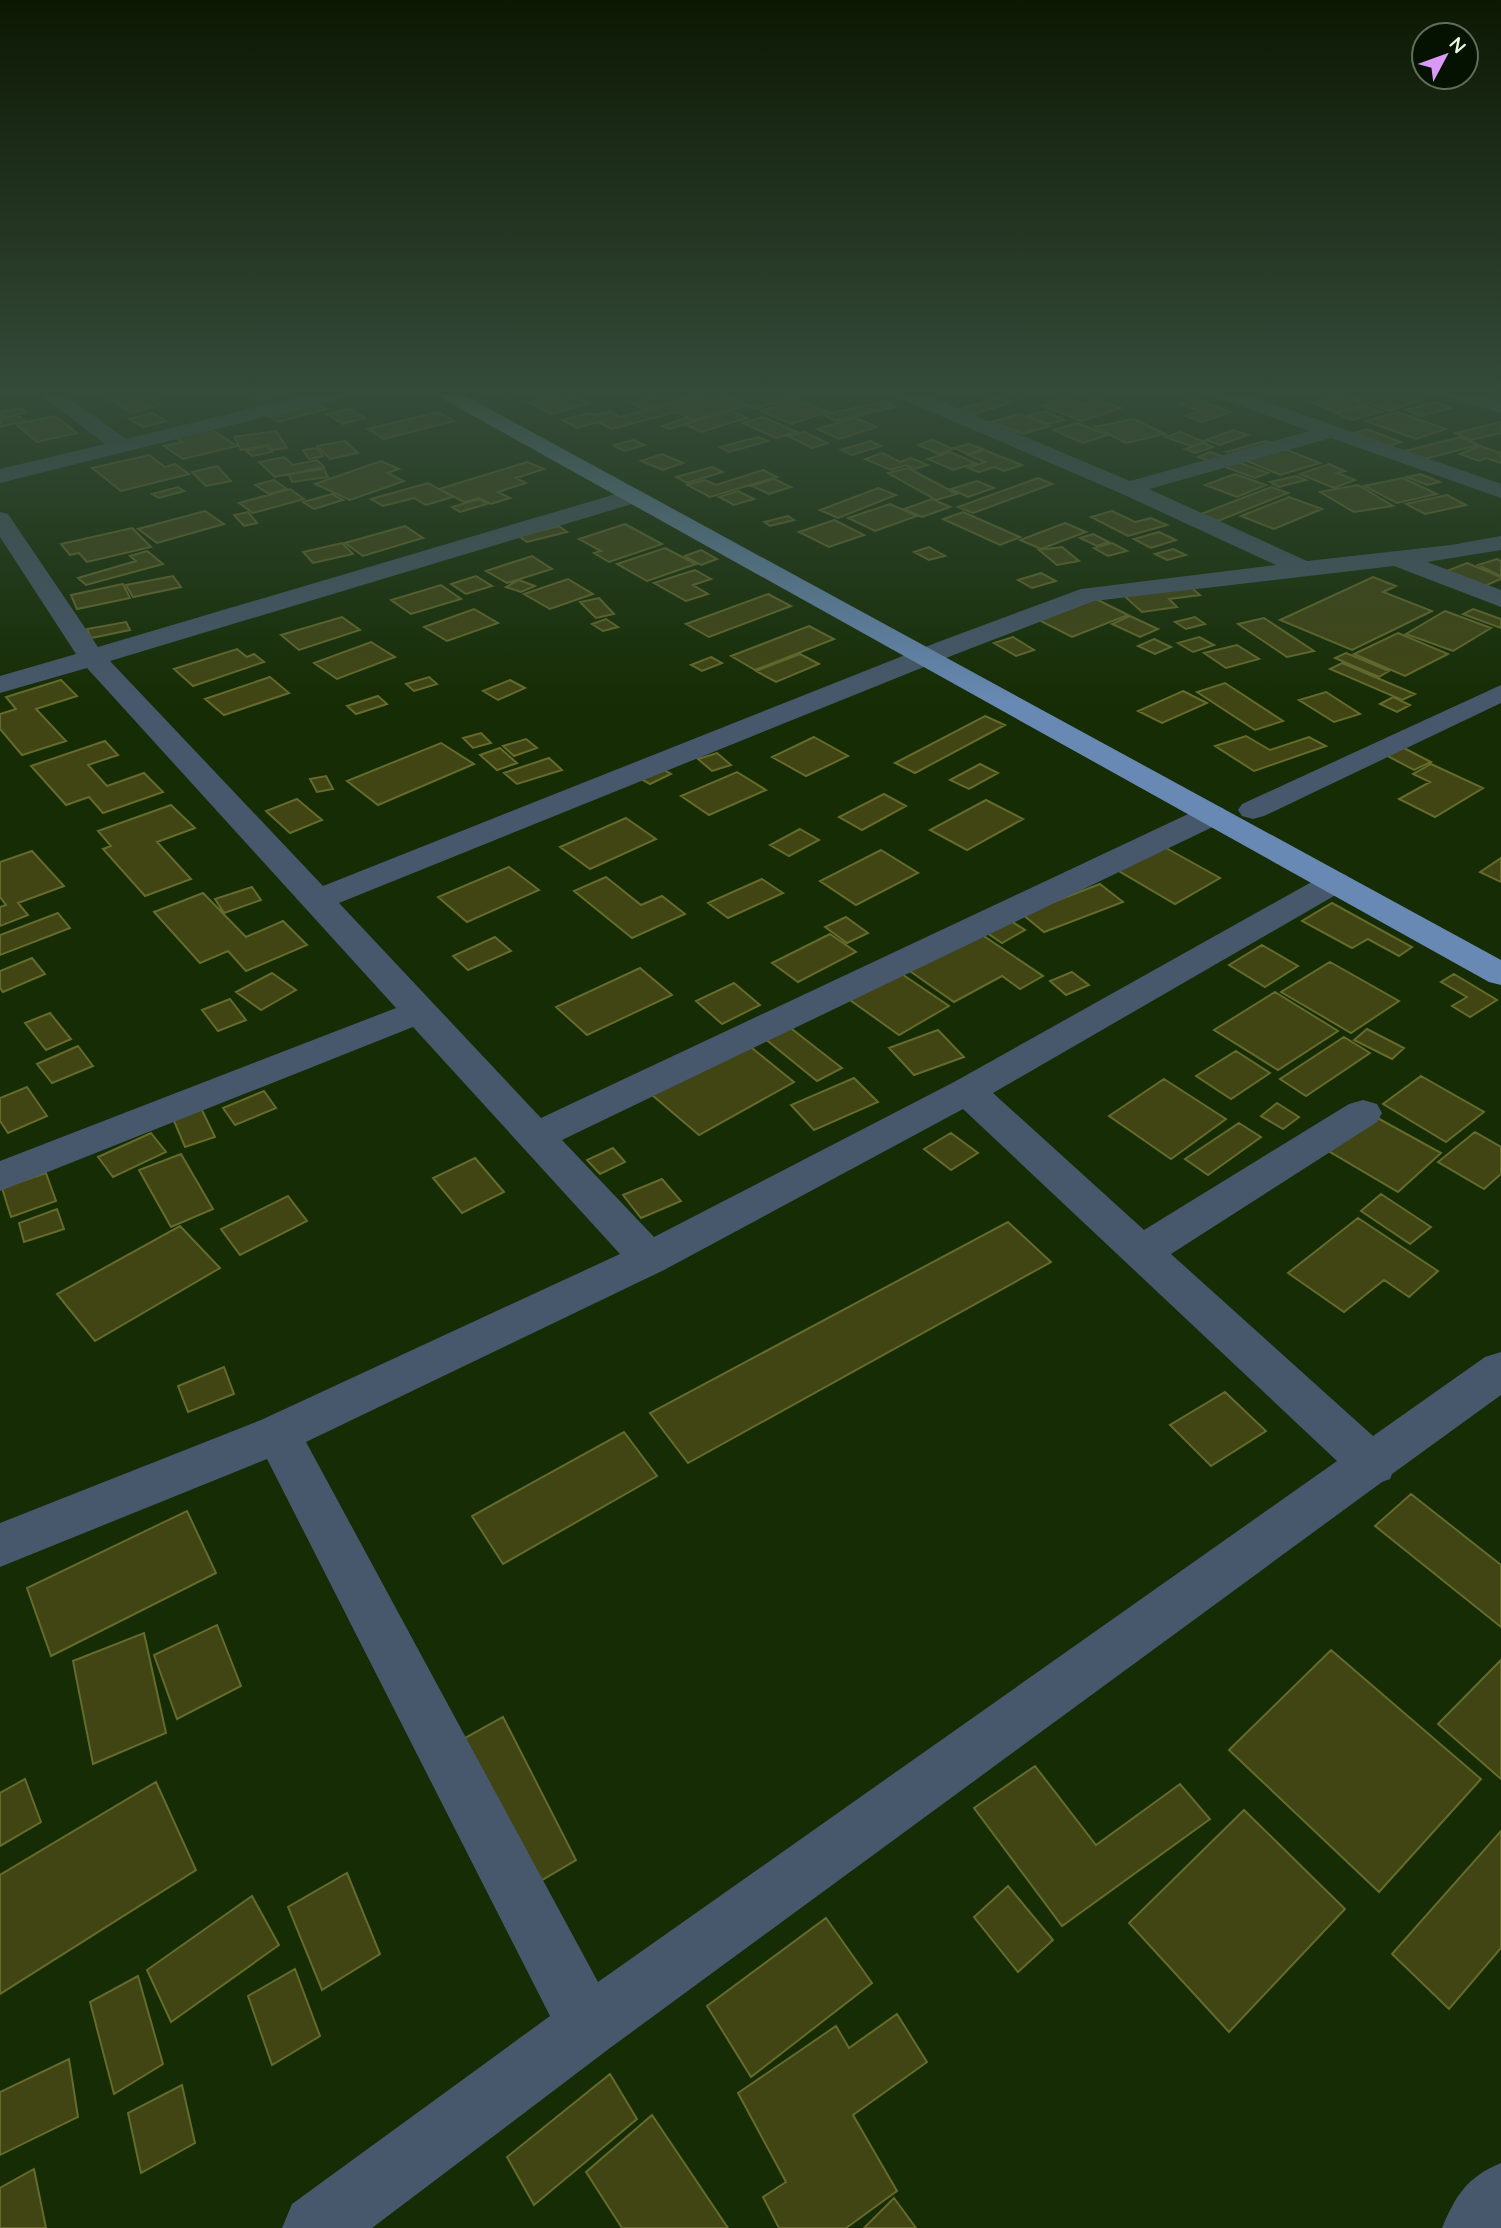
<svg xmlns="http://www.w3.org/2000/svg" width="1501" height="2228" font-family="Quicksand,sans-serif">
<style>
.building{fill:#404513;stroke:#656b2b;stroke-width:2}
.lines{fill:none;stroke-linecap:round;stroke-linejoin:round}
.minor{fill:#47586c;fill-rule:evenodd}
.major{fill:#6789b3;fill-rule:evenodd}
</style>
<rect width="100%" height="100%" fill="#152c04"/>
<!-- building -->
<path class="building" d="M 115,390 L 149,390 L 139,392 L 161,405 L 132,413 L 101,393 Z
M 263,390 L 281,390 L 287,393 L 260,400 L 249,393 Z
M 529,390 L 571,390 L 540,398 L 531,393 L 518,397 L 513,394 Z
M 681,390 L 713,391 L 646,410 L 632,403 Z
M 727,390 L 737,394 L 754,390 L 815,392 L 754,409 L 718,392 Z
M 1313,390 L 1336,390 L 1346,394 L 1331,397 Z
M 1380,390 L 1410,390 L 1399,394 L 1420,400 L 1390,411 L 1354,399 Z
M 714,392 L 745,406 L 693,420 L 676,412 L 612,429 L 598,422 L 577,428 L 562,420 L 589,413 L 594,415 L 609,411 L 620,417 Z
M 567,393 L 589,404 L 551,414 L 529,403 Z
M 1342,396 L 1364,405 L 1335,412 L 1313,403 Z
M 996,398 L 1010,403 L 972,415 L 958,410 Z
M 1065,398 L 1082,405 L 1098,400 L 1121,408 L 1082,421 L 1041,406 Z
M 1194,399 L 1231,412 L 1202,422 L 1186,416 L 1200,411 L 1180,404 Z
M 797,400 L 828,412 L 791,424 L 761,411 Z
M 884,401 L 895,407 L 835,421 L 824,415 Z
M 1436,402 L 1451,408 L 1421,416 L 1405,410 Z
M 317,404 L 327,409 L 278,422 L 268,416 Z
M 1365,406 L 1381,412 L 1351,420 L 1336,413 Z
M 21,408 L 26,413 L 0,418 L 0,412 Z
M 349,409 L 365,418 L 343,424 L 327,414 Z
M 731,411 L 747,418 L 701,432 L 685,424 Z
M 1045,411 L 1064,420 L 1048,424 L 1029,416 Z
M 438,412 L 454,421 L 384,439 L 368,429 Z
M 1397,412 L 1446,429 L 1416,439 L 1366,421 Z
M 153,413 L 166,421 L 143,427 L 129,419 Z
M 1019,414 L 1050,426 L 1023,434 L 992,422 Z
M 17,415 L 25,421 L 0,427 L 0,419 Z
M 55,416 L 77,433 L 37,442 L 16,424 Z
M 763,417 L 797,432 L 776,438 L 742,423 Z
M 686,418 L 694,421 L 670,429 L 662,426 Z
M 855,418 L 877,427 L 839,439 L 817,429 Z
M 1134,419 L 1165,434 L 1126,443 L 1095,427 Z
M 1501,422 L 1501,433 L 1471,440 L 1455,433 Z
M 1077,423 L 1108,435 L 1083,443 L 1053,430 Z
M 209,428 L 237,446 L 183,459 L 164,446 L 182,442 L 174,436 Z
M 1366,429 L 1401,442 L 1389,446 L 1354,433 Z
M 1233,430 L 1248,435 L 1220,445 L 1206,440 Z
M 276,431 L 287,448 L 272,450 L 269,445 L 241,450 L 234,437 Z
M 804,432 L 828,443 L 812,448 L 788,436 Z
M 1180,432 L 1205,442 L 1191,446 L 1165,437 Z
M 758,437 L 768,441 L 729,452 L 720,447 Z
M 1460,437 L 1479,445 L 1420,460 L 1401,452 Z
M 633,440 L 645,445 L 624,451 L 613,445 Z
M 932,440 L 953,449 L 939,454 L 918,445 Z
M 345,441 L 358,453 L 330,459 L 317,446 Z
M 870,441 L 881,446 L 852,455 L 841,450 Z
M 1265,441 L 1320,463 L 1280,475 L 1226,452 Z
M 1204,443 L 1213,447 L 1195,453 L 1185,449 Z
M 969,444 L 983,449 L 968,454 L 954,448 Z
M 266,446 L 272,452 L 252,456 L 246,451 Z
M 1480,446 L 1501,453 L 1501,463 L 1486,458 L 1479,461 L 1460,454 Z
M 317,448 L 323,456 L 309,459 L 303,450 Z
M 984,450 L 1022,465 L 1004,471 L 994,467 L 979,472 L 968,468 L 985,462 L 968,455 Z
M 950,452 L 976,463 L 953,470 L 928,459 Z
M 1210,452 L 1268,473 L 1255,478 L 1198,457 Z
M 882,453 L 900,462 L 911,458 L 928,465 L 915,469 L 906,465 L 891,470 L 865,459 Z
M 662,454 L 683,463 L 663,470 L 641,461 Z
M 149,455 L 165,467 L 175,464 L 189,474 L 121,491 L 92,468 Z
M 284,457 L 293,465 L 317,460 L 324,467 L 275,477 L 259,462 Z
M 381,461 L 399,469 L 387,473 L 404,481 L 350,500 L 315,484 Z
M 527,462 L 544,469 L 516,478 L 526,483 L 498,492 L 510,498 L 491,504 L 479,498 L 464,502 L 439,489 Z
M 1329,464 L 1345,471 L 1337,473 L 1355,480 L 1334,488 L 1300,474 Z
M 217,466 L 231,481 L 206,486 L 192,472 Z
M 712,467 L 723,472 L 687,483 L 676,477 Z
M 908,468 L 957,494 L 936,500 L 888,473 Z
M 324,469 L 328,477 L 292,482 L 289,474 Z
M 763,470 L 777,477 L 710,497 L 687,485 L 705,480 L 716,485 Z
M 1235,474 L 1266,485 L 1237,497 L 1205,485 Z
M 1420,474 L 1440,482 L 1427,485 L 1407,477 Z
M 1296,476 L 1306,480 L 1279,487 L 1270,482 Z
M 1038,478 L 1052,484 L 973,513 L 958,507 Z
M 1403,478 L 1437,494 L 1397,503 L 1364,486 Z
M 774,479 L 791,487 L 769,494 L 752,486 Z
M 274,480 L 287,489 L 269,494 L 255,485 Z
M 977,481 L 994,488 L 968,497 L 951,489 Z
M 428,483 L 453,497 L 426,505 L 414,498 L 383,506 L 371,499 Z
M 1358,485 L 1393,506 L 1354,512 L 1320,492 Z
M 178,487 L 184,491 L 159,498 L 152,494 Z
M 1271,487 L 1288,493 L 1218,521 L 1201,514 Z
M 878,488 L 896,495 L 838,518 L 820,510 Z
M 290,489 L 304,499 L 253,513 L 239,503 Z
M 738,491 L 754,499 L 734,505 L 719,497 Z
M 332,494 L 343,500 L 314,509 L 303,502 Z
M 1447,495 L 1466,505 L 1425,514 L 1406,504 Z
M 1289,497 L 1322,509 L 1274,529 L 1241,516 Z
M 479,499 L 487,504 L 460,512 L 452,507 Z
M 932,499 L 950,507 L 922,517 L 904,509 Z
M 890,504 L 917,516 L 875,531 L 848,518 Z
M 205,511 L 224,524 L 157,543 L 138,529 Z
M 1112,511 L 1135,522 L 1151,518 L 1167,525 L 1128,536 L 1091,517 Z
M 248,512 L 257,523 L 244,526 L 234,515 Z
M 963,512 L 1020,537 L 1000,545 L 943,519 Z
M 788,516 L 794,520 L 770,526 L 764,522 Z
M 834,520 L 864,535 L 829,547 L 799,532 Z
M 1065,523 L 1086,532 L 1041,549 L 1020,540 Z
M 625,524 L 662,544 L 609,562 L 594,553 L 601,551 L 579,539 Z
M 405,526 L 423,538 L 363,556 L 345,543 Z
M 559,526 L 567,532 L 527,542 L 519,536 Z
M 132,528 L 151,547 L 87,562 L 79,553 L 70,555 L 61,544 Z
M 1159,532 L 1176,540 L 1151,548 L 1134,539 Z
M 1093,534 L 1109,542 L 1097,546 L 1080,538 Z
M 342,543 L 353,554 L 313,563 L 303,552 Z
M 1112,543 L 1127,551 L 1108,556 L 1094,548 Z
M 929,547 L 945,556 L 929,560 L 914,552 Z
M 1062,547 L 1079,561 L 1057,565 L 1039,550 Z
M 665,548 L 696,564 L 647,581 L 617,564 Z
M 1173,549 L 1186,555 L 1167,560 L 1155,554 Z
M 701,550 L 717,559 L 701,565 L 685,556 Z
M 147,551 L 163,564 L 86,585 L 78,578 L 136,561 L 130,556 Z
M 532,556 L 552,569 L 507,583 L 486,571 Z
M 1497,559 L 1501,561 L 1501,576 L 1478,565 Z
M 1467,563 L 1501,577 L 1501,579 L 1475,590 L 1439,574 Z
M 695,570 L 711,579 L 693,585 L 708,594 L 686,601 L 654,583 Z
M 1041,573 L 1056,581 L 1032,588 L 1018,580 Z
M 173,576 L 181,587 L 133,597 L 126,585 Z
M 476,576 L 492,586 L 466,594 L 451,584 Z
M 1373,577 L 1396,586 L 1383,592 L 1432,611 L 1352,650 L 1280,620 Z
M 568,579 L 593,594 L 550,609 L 524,594 Z
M 519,580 L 535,586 L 521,592 L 506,587 Z
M 1186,583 L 1200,595 L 1169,599 L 1177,607 L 1142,612 L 1121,593 Z
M 123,584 L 130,598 L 77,609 L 71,595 Z
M 441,585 L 461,599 L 411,614 L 391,600 Z
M 768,594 L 791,606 L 709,637 L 686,624 Z
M 1090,596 L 1128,615 L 1072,637 L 1035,618 Z
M 599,598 L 614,614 L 596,618 L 580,602 Z
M 474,609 L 498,623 L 447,641 L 424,627 Z
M 1473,609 L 1501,619 L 1501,628 L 1463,614 Z
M 1445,611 L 1491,628 L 1453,651 L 1406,634 Z
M 1130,616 L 1158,629 L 1140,637 L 1112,624 Z
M 342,617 L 360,630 L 299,650 L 281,635 Z
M 1195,617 L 1205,624 L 1186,629 L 1175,622 Z
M 1264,618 L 1314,651 L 1287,657 L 1238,624 Z
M 606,619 L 618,627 L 603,631 L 592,624 Z
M 126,622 L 130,630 L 91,638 L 87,629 Z
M 809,626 L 834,639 L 755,670 L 731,656 Z
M 1398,633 L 1448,654 L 1405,676 L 1354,654 Z
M 1013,637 L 1034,650 L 1016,656 L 994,643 Z
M 1199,637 L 1214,645 L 1193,652 L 1178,643 Z
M 1154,639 L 1171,647 L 1155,654 L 1138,646 Z
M 371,642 L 395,657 L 337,679 L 314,663 Z
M 1237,645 L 1259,659 L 1226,668 L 1204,653 Z
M 237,649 L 247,657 L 254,654 L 264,662 L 193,686 L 174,669 Z
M 1346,653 L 1389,671 L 1379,677 L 1335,658 Z
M 800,654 L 819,664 L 776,682 L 756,671 Z
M 711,657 L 722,663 L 702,671 L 691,665 Z
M 1342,663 L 1415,694 L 1402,700 L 1330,669 Z
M 270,677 L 289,693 L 224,715 L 205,699 Z
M 429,677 L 437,684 L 414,691 L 406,684 Z
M 61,680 L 77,696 L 36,709 L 66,741 L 22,755 L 0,729 L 0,714 L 16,709 L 6,697 Z
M 510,680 L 525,688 L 498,700 L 483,691 Z
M 1225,683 L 1283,721 L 1255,730 L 1197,692 Z
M 1183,691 L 1207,703 L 1162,723 L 1138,711 Z
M 1326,692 L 1360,714 L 1334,722 L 1299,700 Z
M 378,696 L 387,704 L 356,714 L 347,706 Z
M 1393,697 L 1410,705 L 1397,712 L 1380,704 Z
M 985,716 L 1005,725 L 915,773 L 895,763 Z
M 481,733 L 491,743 L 473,748 L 463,738 Z
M 1246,736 L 1270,750 L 1309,737 L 1326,746 L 1254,771 L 1215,746 Z
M 814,737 L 848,756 L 806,776 L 772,757 Z
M 526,739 L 537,748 L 514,756 L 503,746 Z
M 105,741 L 118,755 L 88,765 L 107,786 L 144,773 L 163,792 L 103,813 L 89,797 L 66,805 L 31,766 Z
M 441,743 L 474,764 L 378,805 L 347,781 Z
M 1398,745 L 1431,762 L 1414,770 L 1382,753 Z
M 500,748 L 517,763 L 497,770 L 480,755 Z
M 717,753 L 731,765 L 712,771 L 698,759 Z
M 549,758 L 562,770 L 517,784 L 504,773 Z
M 652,763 L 671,774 L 650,784 L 631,773 Z
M 980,764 L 998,773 L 969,789 L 950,780 Z
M 1431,764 L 1483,788 L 1435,817 L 1399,799 L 1430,782 L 1413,774 Z
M 737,772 L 766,790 L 709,815 L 681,796 Z
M 326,776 L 333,789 L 317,792 L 310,779 Z
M 884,794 L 906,806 L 862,830 L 839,817 Z
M 297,799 L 322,820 L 290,833 L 266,811 Z
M 986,800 L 1023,819 L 967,850 L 930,830 Z
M 171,805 L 195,828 L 157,842 L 191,879 L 145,896 L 103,849 L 111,846 L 98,831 Z
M 626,818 L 656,839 L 590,869 L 560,847 Z
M 800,829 L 819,840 L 789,856 L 770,845 Z
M 1157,843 L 1220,878 L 1175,904 L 1112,867 Z
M 881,850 L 918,873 L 856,905 L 820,881 Z
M 32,851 L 64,886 L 18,903 L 28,915 L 0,926 L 0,907 L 6,905 L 0,897 L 0,862 Z
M 1501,858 L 1501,882 L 1480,872 Z
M 509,867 L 539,890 L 467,922 L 438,897 Z
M 606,877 L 641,905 L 662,896 L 685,914 L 632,938 L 574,891 Z
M 762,879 L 783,893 L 728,918 L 708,903 Z
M 1100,884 L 1123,902 L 1044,932 L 1022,914 Z
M 252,887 L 261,900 L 224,913 L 215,899 Z
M 203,893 L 246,937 L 283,921 L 307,945 L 246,971 L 228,951 L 200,963 L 154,912 Z
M 1332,903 L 1412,947 L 1399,956 L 1368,939 L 1352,948 L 1302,921 Z
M 58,913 L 70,928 L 0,955 L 0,935 Z
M 1003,916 L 1025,930 L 1002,943 L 980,928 Z
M 846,917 L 868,933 L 847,943 L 825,927 Z
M 975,930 L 1043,976 L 1020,989 L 1002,976 L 954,1002 L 904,967 Z
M 830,934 L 856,952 L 798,982 L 772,963 Z
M 495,937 L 511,951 L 468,970 L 453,956 Z
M 1262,945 L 1298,966 L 1265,987 L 1229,965 Z
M 32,958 L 45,974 L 3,992 L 0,988 L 0,971 Z
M 1330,962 L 1399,1001 L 1351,1033 L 1281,992 Z
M 640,968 L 672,995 L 587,1035 L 556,1007 Z
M 893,968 L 949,1006 L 899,1035 L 843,995 Z
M 1072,972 L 1089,985 L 1066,995 L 1050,981 Z
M 272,973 L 296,990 L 261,1010 L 236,992 Z
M 1454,974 L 1497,1000 L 1470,1017 L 1452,1006 L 1467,997 L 1441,982 Z
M 734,983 L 760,1005 L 722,1024 L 696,1001 Z
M 1275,992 L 1338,1031 L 1278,1070 L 1214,1030 Z
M 230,999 L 246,1020 L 218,1031 L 202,1010 Z
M 50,1013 L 71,1039 L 46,1050 L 25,1023 Z
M 788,1026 L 842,1068 L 817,1081 L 764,1038 Z
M 1367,1029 L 1404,1048 L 1392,1059 L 1354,1040 Z
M 938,1030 L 964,1057 L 914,1075 L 889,1048 Z
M 1344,1037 L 1370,1053 L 1306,1096 L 1280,1079 Z
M 747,1044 L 794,1082 L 699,1135 L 652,1095 Z
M 78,1046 L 93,1066 L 52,1083 L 37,1064 Z
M 1236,1051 L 1270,1073 L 1231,1099 L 1196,1076 Z
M 1421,1076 L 1484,1112 L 1446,1142 L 1383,1104 Z
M 854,1078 L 878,1102 L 814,1130 L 791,1105 Z
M 1164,1079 L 1226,1119 L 1171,1159 L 1109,1116 Z
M 27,1087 L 47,1116 L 8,1133 L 0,1121 L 0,1098 Z
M 264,1091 L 276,1108 L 235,1125 L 223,1108 Z
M 1277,1103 L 1299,1117 L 1283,1129 L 1261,1116 Z
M 200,1106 L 215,1137 L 185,1147 L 172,1116 Z
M 1363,1110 L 1441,1153 L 1398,1192 L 1320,1146 Z
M 1239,1123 L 1261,1137 L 1208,1175 L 1185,1159 Z
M 1475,1132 L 1501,1147 L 1501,1174 L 1484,1189 L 1438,1162 Z
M 151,1133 L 166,1152 L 113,1177 L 98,1157 Z
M 951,1133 L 978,1153 L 951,1170 L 924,1149 Z
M 613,1148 L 625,1162 L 600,1174 L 587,1160 Z
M 181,1154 L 213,1209 L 171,1227 L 139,1170 Z
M 475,1158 L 504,1192 L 462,1213 L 433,1178 Z
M 46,1173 L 56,1201 L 11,1217 L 2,1188 Z
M 662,1179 L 681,1201 L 641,1218 L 623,1195 Z
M 1381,1194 L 1431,1227 L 1410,1244 L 1361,1211 Z
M 288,1196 L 307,1221 L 240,1255 L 221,1229 Z
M 57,1209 L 64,1229 L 24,1242 L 19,1223 Z
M 1358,1218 L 1438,1271 L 1409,1297 L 1384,1280 L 1344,1312 L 1288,1273 Z
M 1008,1222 L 1051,1262 L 688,1463 L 650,1413 Z
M 180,1226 L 220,1268 L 95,1341 L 57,1294 Z
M 224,1367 L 234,1394 L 188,1412 L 178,1386 Z
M 1225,1392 L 1266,1431 L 1211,1466 L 1170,1425 Z
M 624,1432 L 657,1476 L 503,1564 L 472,1516 Z
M 1411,1494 L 1501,1565 L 1501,1627 L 1375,1526 Z
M 187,1511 L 216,1573 L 51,1656 L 27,1588 Z
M 217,1625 L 241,1686 L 177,1719 L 154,1655 Z
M 144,1633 L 166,1733 L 93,1764 L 73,1661 Z
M 1331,1650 L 1481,1779 L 1379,1892 L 1229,1750 Z
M 1501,1660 L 1501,1779 L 1438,1724 Z
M 503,1717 L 576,1860 L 520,1893 L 449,1747 Z
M 1035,1766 L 1096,1845 L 1180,1784 L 1210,1819 L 1062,1926 L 974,1808 Z
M 25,1779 L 41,1822 L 0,1846 L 0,1793 Z
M 156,1782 L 196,1870 L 0,1994 L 0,1875 Z
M 1244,1810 L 1345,1909 L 1229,2032 L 1129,1923 Z
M 1501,1831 L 1501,1948 L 1449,2009 L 1392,1954 Z
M 347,1873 L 380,1954 L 322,1990 L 288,1907 Z
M 1008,1886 L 1053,1940 L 1018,1972 L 974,1917 Z
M 252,1896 L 279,1945 L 171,2022 L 147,1970 Z
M 826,1918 L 872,1983 L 751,2077 L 707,2006 Z
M 295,1969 L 320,2036 L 272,2065 L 248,1996 Z
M 138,1976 L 163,2064 L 114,2094 L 90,2002 Z
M 897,2014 L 927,2062 L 853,2115 L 897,2191 L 846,2228 L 779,2228 L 763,2197 L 786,2182 L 738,2093 L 836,2026 L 849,2048 Z
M 69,2059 L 78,2117 L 0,2155 L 0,2092 Z
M 610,2074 L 637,2119 L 534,2205 L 507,2157 Z
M 182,2085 L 195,2143 L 141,2173 L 128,2113 Z
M 652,2115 L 728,2228 L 622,2228 L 586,2172 Z
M 34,2169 L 46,2228 L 0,2228 L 0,2188 Z
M 894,2198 L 916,2228 L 864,2228 Z"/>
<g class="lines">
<!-- minor -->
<path class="minor" d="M 34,390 L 57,390 L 126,439 L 327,390 L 361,390 L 358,394 L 0,483 L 0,469 L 105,444 Z
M 887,390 L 914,390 L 1130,481 L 1310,431 L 1207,394 L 1204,390 L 1233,390 L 1501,484 L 1501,498 L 1331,438 L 1149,489 L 1307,561 L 1451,545 L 1501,536 L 1501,550 L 1427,562 L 1501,590 L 1501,607 L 1394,566 L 1094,601 L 956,654 L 339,903 L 541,1118 L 1201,808 L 1212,806 L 1223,808 L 1227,815 L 1223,822 L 562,1140 L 654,1237 L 954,1082 L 1324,875 L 1335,872 L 1346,875 L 1351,882 L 1346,889 L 993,1093 L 1144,1230 L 1349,1104 L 1363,1100 L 1377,1104 L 1382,1113 L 1377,1122 L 1171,1254 L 1373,1436 L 1485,1357 L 1501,1352 L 1501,1395 L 1392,1474 L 1390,1479 L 1382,1482 L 610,2048 L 372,2228 L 282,2228 L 292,2204 L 550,2016 L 267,1459 L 0,1567 L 0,1523 L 261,1420 L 620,1254 L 413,1027 L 0,1191 L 0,1161 L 396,1008 L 87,668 L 0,693 L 0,676 L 76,654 L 0,537 L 0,512 L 8,514 L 98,647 L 626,491 L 642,491 L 645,496 L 642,501 L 110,661 L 323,886 L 938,642 L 1081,589 L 1276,565 L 1120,493 L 890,394 ZM 963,1109 L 1337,1461 L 598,1982 L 306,1442 L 664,1270 Z
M 1435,390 L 1465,390 L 1501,401 L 1501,413 L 1438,394 Z
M 1501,685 L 1501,703 L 1264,816 L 1253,819 L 1242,816 L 1238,810 L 1242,804 Z
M 1501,2163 L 1501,2228 L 1442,2228 C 1456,2195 1467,2177 1501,2163 Z"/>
<!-- major -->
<path class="major" d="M 431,390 L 455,390 L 1501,960 L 1501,985 L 1489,982 L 434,394 Z"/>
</g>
<!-- sky -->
<linearGradient id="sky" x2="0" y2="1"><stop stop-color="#0c1802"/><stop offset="0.56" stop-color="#354b3a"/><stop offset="1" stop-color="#354b3a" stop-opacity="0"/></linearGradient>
<rect width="1501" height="702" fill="url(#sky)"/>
<!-- north arrow -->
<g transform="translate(1445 56) rotate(49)"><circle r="33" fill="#061201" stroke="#606f59" stroke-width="2"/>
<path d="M0-5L12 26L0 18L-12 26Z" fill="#d99af7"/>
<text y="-10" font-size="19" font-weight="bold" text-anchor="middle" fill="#e8fbde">N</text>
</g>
</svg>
